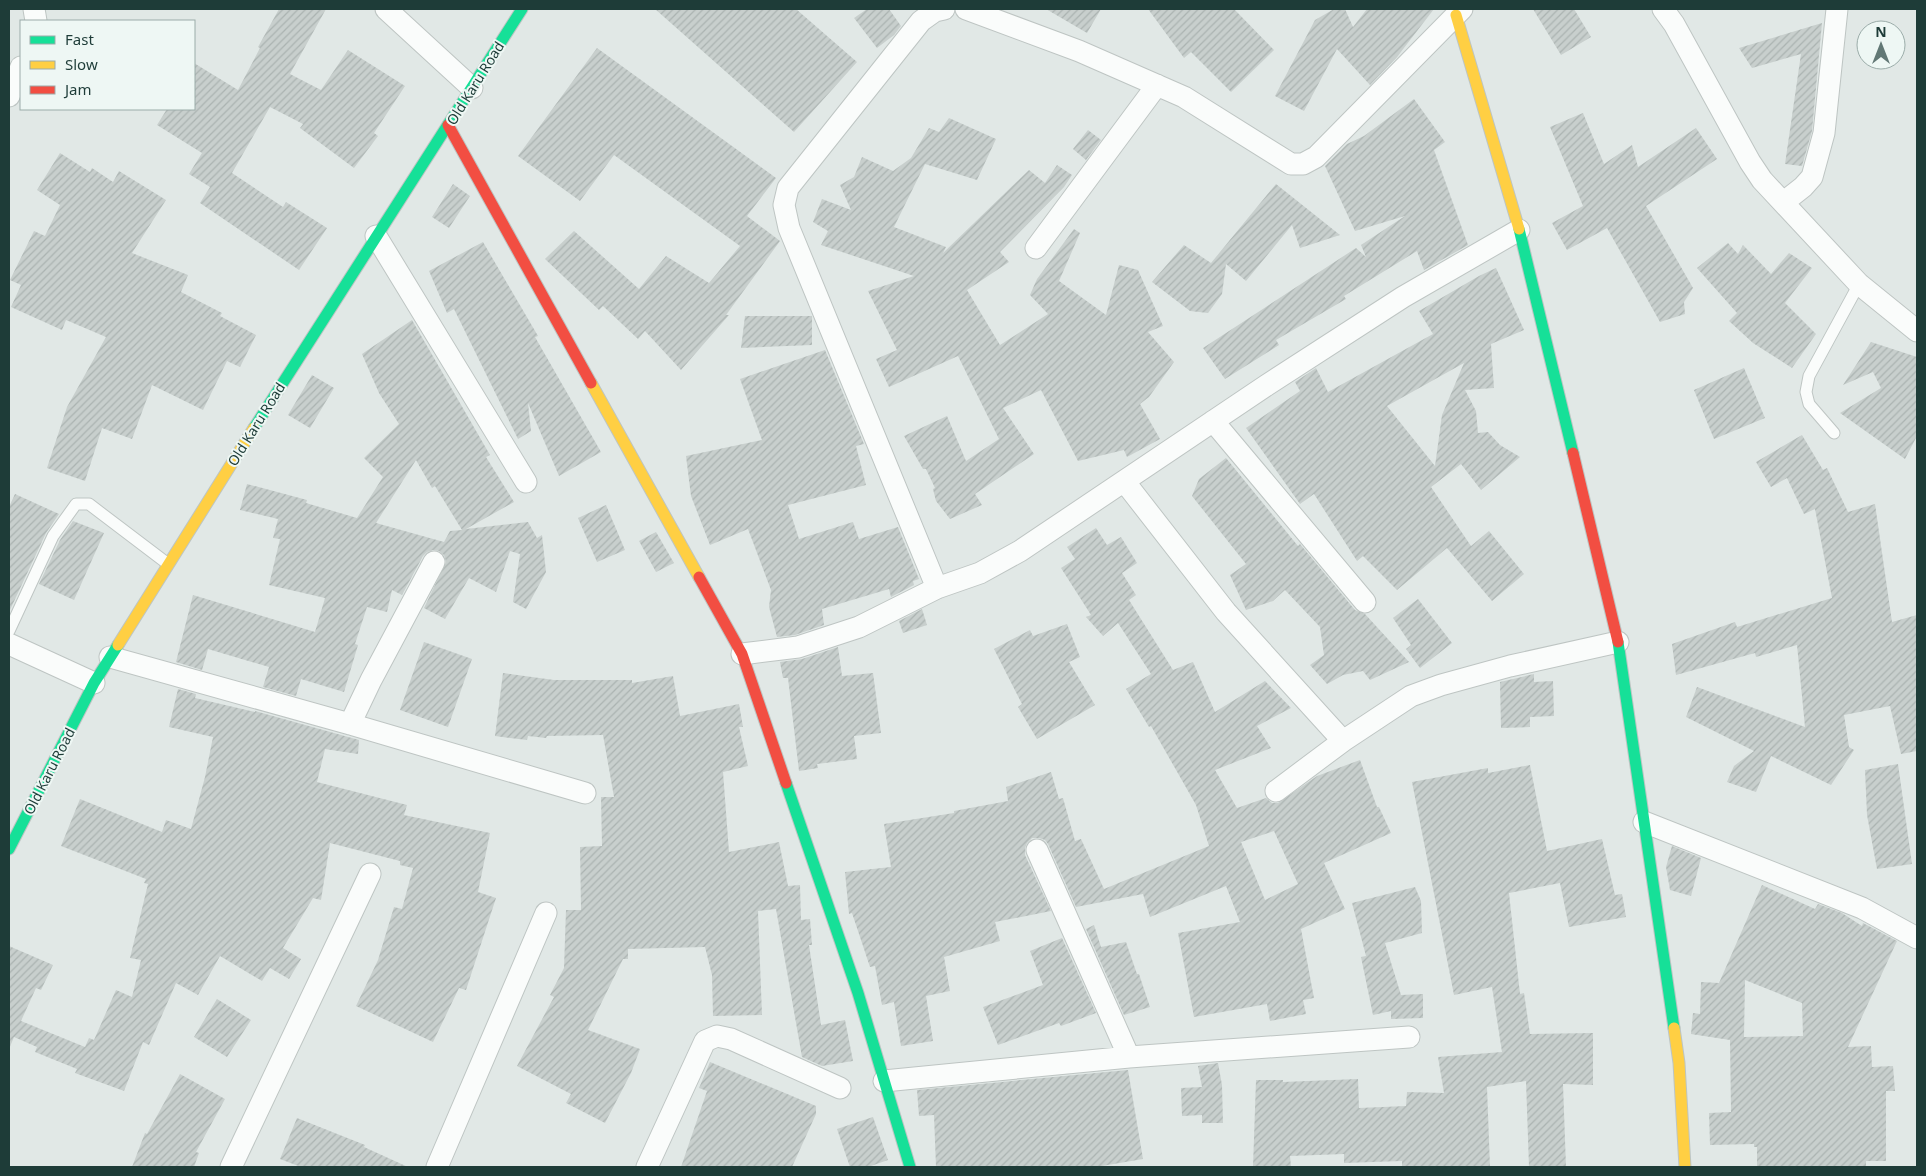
<svg xmlns="http://www.w3.org/2000/svg" width="1926" height="1176" font-family="'Noto Sans',sans-serif">
<style>
.building{fill:url(#building-hatch);fill-rule:evenodd}
.lines{fill:none;stroke-linecap:round;stroke-linejoin:round}
.lane-casing{stroke:#bec5c3;stroke-width:13}
.street-casing{stroke:#bec5c3;stroke-width:23}
.fast-casing{stroke:#bdc5c3;stroke-width:13}
.slow-casing{stroke:#bdc5c3;stroke-width:13}
.jam-casing{stroke:#bdc5c3;stroke-width:13}
.lane{stroke:#fafcfb;stroke-width:11}
.street{stroke:#fafcfb;stroke-width:21}
.fast{stroke:#16e098;stroke-width:11}
.slow{stroke:#ffcf43;stroke-width:11}
.jam{stroke:#f24e42;stroke-width:11}
.labels{text-anchor:middle;dominant-baseline:central;stroke-width:4;stroke-linejoin:round;paint-order:stroke}
.street-label{font-size:14px;fill:#1e3c38;stroke:#eef7f4}
</style>
<defs>
<pattern id="building-hatch" width="6" height="6" patternUnits="userSpaceOnUse" patternTransform="scale(1.25)"><rect width="6" height="6" fill="#c8cfcd"/><path d="M-1 1l2-2M0 6l6-6M5 7l2-2" fill="none" stroke="#abb3b1"/></pattern>
</defs>
<rect width="100%" height="100%" fill="#e1e8e6"/>
<!-- building -->
<path class="building" d="M 279,9 L 326,9 L 290,74 L 321,90 L 348,50 L 405,86 L 374,133 L 378,136 L 354,168 L 300,128 L 303,124 L 270,107 L 232,173 L 283,207 L 286,202 L 327,228 L 299,270 L 200,203 L 210,187 L 189,174 L 202,153 L 157,125 L 167,109 L 194,109 L 194,63 L 238,90 L 260,48 L 258,47 Z
M 655,9 L 796,9 L 857,62 L 794,132 Z
M 867,9 L 889,9 L 901,26 L 894,35 L 877,48 L 854,18 Z
M 1046,9 L 1101,9 L 1087,33 Z
M 1148,9 L 1234,9 L 1274,50 L 1231,92 L 1191,52 L 1184,58 Z
M 1334,9 L 1345,9 L 1353,27 L 1367,9 L 1434,9 L 1397,57 L 1370,85 L 1337,49 L 1304,111 L 1275,96 L 1315,20 Z
M 1533,9 L 1574,9 L 1591,37 L 1561,55 Z
M 1822,23 L 1812,131 L 1802,166 L 1785,164 L 1801,54 L 1752,68 L 1739,48 Z
M 597,48 L 776,178 L 747,216 L 780,241 L 726,315 L 729,315 L 681,370 L 645,331 L 638,339 L 603,306 L 599,310 L 545,259 L 574,231 L 639,289 L 666,256 L 709,283 L 740,246 L 614,155 L 580,201 L 518,156 Z
M 1414,99 L 1445,142 L 1434,150 L 1468,245 L 1424,270 L 1417,251 L 1344,296 L 1346,299 L 1276,340 L 1279,345 L 1225,379 L 1203,348 L 1356,248 L 1366,257 L 1361,245 L 1405,216 L 1355,231 L 1325,166 L 1347,144 L 1364,136 Z
M 1583,113 L 1604,164 L 1632,145 L 1638,167 L 1696,128 L 1717,159 L 1646,206 L 1693,288 L 1684,302 L 1685,314 L 1660,322 L 1607,228 L 1567,250 L 1552,223 L 1583,206 L 1550,127 Z
M 949,118 L 996,139 L 977,180 L 925,164 L 894,227 L 946,247 L 943,253 L 1029,170 L 1045,183 L 1057,165 L 1072,175 L 1064,187 L 1000,252 L 1009,262 L 967,290 L 1000,345 L 1048,314 L 1030,295 L 1037,279 L 1074,229 L 1080,233 L 1059,281 L 1106,315 L 1119,265 L 1138,270 L 1163,326 L 1148,332 L 1174,362 L 1149,397 L 1140,404 L 1160,439 L 1127,457 L 1124,450 L 1078,461 L 1041,390 L 1003,408 L 1034,454 L 975,494 L 982,505 L 950,519 L 936,501 L 933,489 L 935,488 L 926,469 L 923,469 L 904,436 L 947,416 L 966,461 L 999,439 L 958,356 L 889,387 L 876,359 L 897,350 L 868,291 L 914,276 L 821,245 L 828,231 L 813,222 L 822,199 L 851,210 L 840,185 L 854,177 L 862,157 L 893,171 L 911,158 L 929,128 L 939,132 Z
M 1088,130 L 1101,140 L 1086,160 L 1073,149 Z
M 60,153 L 90,172 L 92,168 L 113,182 L 119,171 L 166,200 L 132,253 L 188,275 L 181,292 L 222,313 L 220,316 L 256,335 L 240,367 L 227,361 L 203,410 L 152,385 L 132,439 L 102,428 L 85,481 L 47,468 L 67,407 L 106,337 L 66,320 L 62,330 L 11,307 L 21,285 L 10,280 L 34,231 L 45,236 L 60,205 L 37,190 Z
M 453,184 L 470,196 L 449,228 L 432,217 Z
M 1276,184 L 1340,235 L 1300,248 L 1292,225 L 1246,281 L 1226,264 L 1222,294 L 1208,313 L 1190,311 L 1152,282 L 1184,245 L 1211,263 Z
M 483,242 L 538,336 L 535,337 L 601,452 L 559,476 L 528,403 L 531,431 L 518,439 L 454,309 L 447,313 L 429,271 Z
M 1728,243 L 1738,254 L 1743,245 L 1771,274 L 1789,253 L 1812,268 L 1785,303 L 1816,334 L 1792,368 L 1753,343 L 1729,321 L 1737,313 L 1697,268 Z
M 1496,268 L 1524,330 L 1491,344 L 1494,388 L 1465,390 L 1476,411 L 1478,433 L 1488,432 L 1500,445 L 1520,457 L 1481,490 L 1461,464 L 1431,487 L 1471,546 L 1489,531 L 1524,574 L 1492,601 L 1447,548 L 1397,590 L 1363,556 L 1357,561 L 1314,494 L 1300,504 L 1246,428 L 1300,391 L 1295,382 L 1316,368 L 1328,392 L 1433,334 L 1419,311 L 1479,276 ZM 1464,363 L 1442,415 L 1435,466 L 1387,406 Z
M 745,316 L 812,316 L 812,345 L 741,348 Z
M 412,320 L 490,455 L 486,457 L 514,502 L 466,529 L 528,522 L 537,538 L 542,535 L 546,572 L 526,609 L 513,602 L 520,554 L 510,551 L 496,592 L 469,578 L 445,619 L 424,608 L 446,562 L 444,555 L 439,551 L 433,550 L 427,552 L 423,556 L 402,595 L 392,590 L 387,612 L 367,607 L 355,644 L 358,645 L 344,692 L 301,679 L 296,696 L 263,687 L 269,667 L 208,649 L 202,670 L 176,662 L 193,595 L 315,632 L 325,598 L 269,585 L 280,539 L 273,538 L 278,519 L 240,510 L 247,484 L 307,500 L 306,503 L 357,518 L 383,477 L 364,458 L 399,424 L 379,393 L 362,354 ZM 416,460 L 432,488 L 435,486 L 462,530 L 450,531 L 444,542 L 376,523 Z
M 1871,342 L 1917,357 L 1917,436 L 1905,459 L 1840,413 L 1881,388 L 1873,372 L 1843,385 Z
M 825,350 L 864,444 L 856,446 L 866,485 L 788,505 L 799,539 L 853,522 L 859,539 L 898,527 L 919,579 L 913,581 L 914,585 L 891,597 L 889,589 L 822,609 L 824,625 L 795,635 L 777,637 L 769,607 L 771,590 L 748,529 L 710,545 L 691,496 L 686,456 L 762,440 L 740,379 Z
M 1744,368 L 1765,418 L 1714,439 L 1694,390 Z
M 312,375 L 334,388 L 310,428 L 288,415 Z
M 1802,435 L 1823,470 L 1827,468 L 1848,512 L 1875,504 L 1892,622 L 1917,615 L 1917,751 L 1901,754 L 1890,706 L 1844,715 L 1849,747 L 1854,750 L 1831,785 L 1771,756 L 1756,792 L 1727,782 L 1734,766 L 1754,751 L 1686,717 L 1697,687 L 1805,727 L 1797,645 L 1756,657 L 1755,653 L 1676,675 L 1672,644 L 1735,622 L 1737,627 L 1832,598 L 1815,509 L 1804,514 L 1787,478 L 1771,487 L 1756,462 Z
M 1226,458 L 1298,546 L 1300,544 L 1355,610 L 1365,614 L 1409,662 L 1370,680 L 1363,671 L 1343,675 L 1327,684 L 1310,665 L 1324,655 L 1320,627 L 1285,590 L 1273,601 L 1246,610 L 1230,575 L 1246,564 L 1192,496 L 1199,479 Z
M 15,494 L 59,514 L 46,533 L 9,612 L 9,507 Z
M 606,505 L 625,550 L 597,562 L 578,518 Z
M 73,521 L 104,533 L 74,600 L 39,584 L 60,540 Z
M 1096,528 L 1107,545 L 1121,537 L 1137,563 L 1122,573 L 1136,595 L 1129,600 L 1173,670 L 1193,662 L 1215,712 L 1265,681 L 1291,708 L 1257,726 L 1271,748 L 1215,770 L 1237,808 L 1266,798 L 1272,803 L 1278,803 L 1317,776 L 1360,760 L 1377,807 L 1379,807 L 1391,833 L 1324,863 L 1345,909 L 1301,929 L 1314,998 L 1303,1000 L 1306,1014 L 1270,1021 L 1267,1004 L 1194,1017 L 1178,933 L 1240,922 L 1226,886 L 1150,917 L 1143,894 L 1076,907 L 1048,844 L 1045,840 L 1039,838 L 1032,838 L 1027,843 L 1025,848 L 1025,855 L 1051,911 L 995,922 L 1000,941 L 944,957 L 950,991 L 926,996 L 933,1041 L 901,1046 L 894,1002 L 882,1005 L 875,966 L 870,967 L 852,913 L 849,914 L 845,872 L 891,867 L 884,824 L 954,813 L 954,811 L 1008,801 L 1006,787 L 1051,772 L 1059,799 L 1063,798 L 1075,841 L 1081,839 L 1104,889 L 1209,846 L 1196,805 L 1151,726 L 1149,727 L 1126,689 L 1151,674 L 1118,623 L 1103,636 L 1086,617 L 1091,615 L 1061,568 L 1075,559 L 1067,547 ZM 1274,831 L 1298,884 L 1265,900 L 1241,842 Z
M 656,532 L 674,563 L 656,572 L 639,541 Z
M 1418,599 L 1452,643 L 1420,668 L 1406,649 L 1411,645 L 1393,618 Z
M 922,609 L 927,625 L 903,633 L 899,621 Z
M 1067,624 L 1080,657 L 1069,662 L 1095,705 L 1037,739 L 1018,707 L 1022,704 L 994,649 L 1030,630 L 1033,636 Z
M 424,642 L 472,659 L 448,727 L 400,710 Z
M 838,647 L 842,676 L 873,673 L 881,733 L 854,736 L 857,759 L 817,764 L 818,768 L 799,771 L 788,678 L 783,678 L 780,662 L 802,659 Z
M 503,673 L 554,680 L 632,680 L 632,683 L 673,676 L 680,716 L 739,704 L 743,727 L 739,727 L 748,766 L 723,772 L 729,852 L 779,842 L 788,886 L 800,885 L 801,920 L 810,919 L 812,945 L 809,945 L 821,1025 L 845,1020 L 853,1061 L 822,1066 L 802,1057 L 776,909 L 758,911 L 762,1015 L 713,1016 L 712,975 L 705,947 L 628,949 L 628,959 L 623,959 L 588,1030 L 640,1049 L 631,1073 L 605,1123 L 566,1103 L 571,1094 L 517,1066 L 554,997 L 550,995 L 564,968 L 566,910 L 581,910 L 580,847 L 602,846 L 601,797 L 614,797 L 603,735 L 547,736 L 546,738 L 528,736 L 527,740 L 495,736 Z
M 1534,674 L 1534,682 L 1553,681 L 1554,716 L 1530,717 L 1530,727 L 1501,728 L 1500,682 Z
M 178,689 L 196,694 L 195,698 L 255,712 L 255,711 L 359,740 L 358,754 L 325,749 L 317,782 L 407,805 L 404,815 L 490,833 L 478,892 L 496,898 L 466,990 L 459,988 L 433,1042 L 356,1006 L 378,960 L 394,907 L 402,909 L 413,868 L 400,865 L 400,861 L 330,843 L 321,900 L 313,898 L 283,948 L 301,959 L 289,979 L 270,968 L 262,981 L 220,956 L 198,995 L 176,983 L 149,1045 L 143,1042 L 124,1091 L 75,1073 L 77,1069 L 35,1052 L 37,1047 L 14,1037 L 9,1049 L 9,946 L 53,965 L 41,990 L 36,988 L 21,1021 L 85,1047 L 89,1038 L 94,1040 L 116,990 L 132,997 L 141,960 L 130,958 L 148,884 L 144,883 L 146,879 L 61,846 L 80,799 L 162,832 L 166,820 L 191,829 L 205,777 L 213,737 L 169,727 Z
M 1898,764 L 1912,864 L 1877,869 L 1867,815 L 1865,770 Z
M 1530,765 L 1547,851 L 1602,839 L 1615,895 L 1622,894 L 1626,917 L 1569,927 L 1560,883 L 1509,893 L 1520,994 L 1524,993 L 1530,1034 L 1593,1033 L 1593,1085 L 1563,1084 L 1566,1167 L 1529,1167 L 1526,1081 L 1487,1087 L 1490,1167 L 1402,1167 L 1402,1161 L 1344,1163 L 1344,1154 L 1290,1156 L 1291,1167 L 1253,1167 L 1256,1080 L 1283,1080 L 1283,1082 L 1358,1079 L 1359,1108 L 1406,1106 L 1407,1092 L 1444,1093 L 1438,1057 L 1502,1052 L 1492,987 L 1454,995 L 1412,782 L 1488,768 L 1488,773 Z
M 1672,846 L 1701,858 L 1691,896 L 1670,890 L 1666,867 Z
M 1762,885 L 1815,909 L 1818,904 L 1842,913 L 1862,926 L 1863,923 L 1897,941 L 1848,1047 L 1871,1046 L 1872,1067 L 1893,1066 L 1895,1091 L 1886,1091 L 1886,1161 L 1866,1161 L 1866,1167 L 1757,1167 L 1757,1147 L 1754,1147 L 1754,1144 L 1710,1145 L 1709,1113 L 1731,1112 L 1730,1040 L 1691,1034 L 1693,1013 L 1700,1014 L 1701,982 L 1719,983 ZM 1745,980 L 1802,1003 L 1803,1036 L 1744,1037 Z
M 1415,887 L 1421,901 L 1422,933 L 1385,943 L 1401,995 L 1423,994 L 1423,1018 L 1391,1019 L 1391,1011 L 1373,1015 L 1361,957 L 1366,956 L 1352,903 Z
M 1094,925 L 1101,947 L 1126,942 L 1137,974 L 1139,974 L 1150,1007 L 1124,1015 L 1086,929 Z
M 1062,938 L 1096,1013 L 1061,1026 L 1059,1023 L 998,1045 L 983,1007 L 1043,985 L 1030,951 Z
M 217,999 L 251,1020 L 227,1057 L 194,1037 Z
M 710,1062 L 816,1106 L 816,1114 L 792,1167 L 681,1167 L 707,1091 L 699,1088 Z
M 1218,1063 L 1222,1085 L 1223,1123 L 1202,1123 L 1202,1115 L 1182,1116 L 1181,1088 L 1202,1087 L 1198,1066 Z
M 1128,1070 L 1143,1159 L 1096,1167 L 936,1167 L 934,1115 L 919,1116 L 917,1090 Z
M 180,1074 L 225,1099 L 196,1152 L 199,1153 L 194,1167 L 132,1167 L 145,1133 L 147,1134 Z
M 873,1117 L 888,1160 L 868,1167 L 850,1167 L 837,1129 Z
M 297,1118 L 365,1145 L 364,1147 L 408,1167 L 301,1167 L 280,1159 Z"/>
<g class="lines">
<!-- lane casing -->
<g class="lane-casing">
<path id="lane" d="M 1834,433 L 1809,404 L 1806,392 L 1809,376 L 1859,284
M 9,631 L 53,536 L 76,504 L 89,504 L 168,564"/>
</g>
<!-- street casing -->
<g class="street-casing">
<path id="street" d="M 34,9 L 36,21
M 386,9 L 472,88
M 966,9 L 1079,51 L 1184,97 L 1291,164 L 1303,164 L 1316,157 L 1462,9
M 1663,9 L 1674,24 L 1750,162 L 1762,180 L 1859,284 L 1917,331
M 9,96 L 21,67
M 1784,202 L 1803,187 L 1812,177 L 1824,133 L 1837,9
M 376,236 L 526,482
M 1036,248 L 1157,85
M 1213,421 L 1365,602
M 1124,481 L 1226,612 L 1343,741
M 937,588 L 789,228 L 784,205 L 788,188 L 921,21 L 935,11 L 944,9
M 9,644 L 94,683
M 742,654 L 798,647 L 859,627 L 937,588 L 980,573 L 1020,551 L 1267,385 L 1403,297 L 1519,230
M 110,657 L 350,724 L 585,793
M 350,724 L 371,680 L 434,562
M 1276,791 L 1343,741 L 1411,696 L 1441,685 L 1510,666 L 1618,642
M 1644,822 L 1862,908 L 1917,938
M 1037,850 L 1129,1057
M 884,1081 L 1129,1057 L 1409,1037
M 231,1167 L 370,874
M 437,1167 L 546,913
M 647,1167 L 705,1041 L 717,1036 L 731,1039 L 840,1088"/>
</g>
<!-- fast casing -->
<g class="fast-casing">
<path id="fast" d="M 1519,229 L 1573,453
M 254,428 L 522,9
M 1618,642 L 1674,1028
M 786,783 L 858,993 L 910,1167
M 9,849 L 94,683 L 118,645"/>
</g>
<!-- slow casing -->
<g class="slow-casing">
<path id="slow" d="M 1456,15 L 1519,229
M 591,383 L 699,577
M 118,645 L 254,428
M 1674,1028 L 1679,1063 L 1685,1167"/>
</g>
<!-- jam casing -->
<g class="jam-casing">
<path id="jam" d="M 448,125 L 591,383
M 1573,453 L 1618,642
M 699,577 L 742,654 L 786,783"/>
</g>
<!-- lane -->
<use href="#lane" class="lane"/>
<!-- street -->
<use href="#street" class="street"/>
<!-- fast -->
<use href="#fast" class="fast"/>
<!-- slow -->
<use href="#slow" class="slow"/>
<!-- jam -->
<use href="#jam" class="jam"/>
</g>
<g class="labels">
<!-- street labels -->
<g class="street-label">
<text transform="translate(475 83) rotate(-58)">Old Karu Road</text>
<text transform="translate(256 424) rotate(-58)">Old Karu Road</text>
<text transform="translate(49 771) rotate(-63)">Old Karu Road</text>
</g>
</g>
<!-- border -->
<rect width="1926" height="1176" fill="none" stroke="#1e3c38" stroke-width="20"/>
<!-- legend -->
<rect x="20" y="20" width="175" height="90" fill="#eef7f4" stroke="#9baca9"/>
<rect x="30" y="36" width="25" height="8" fill="#16e098" stroke="#9baca9"/>
<text x="65" y="45" font-size="15" fill="#1e3c38">Fast</text>
<rect x="30" y="61" width="25" height="8" fill="#ffcf43" stroke="#9baca9"/>
<text x="65" y="70" font-size="15" fill="#1e3c38">Slow</text>
<rect x="30" y="86" width="25" height="8" fill="#f24e42" stroke="#9baca9"/>
<text x="65" y="95" font-size="15" fill="#1e3c38">Jam</text>
<!-- north arrow -->
<g transform="translate(1881 45)"><circle r="24" fill="#eef7f4" stroke="#9baca9"/>
<path d="M0-4L9 19L0 12L-9 19Z" fill="#627875"/>
<text y="-8" font-size="14" font-weight="bold" text-anchor="middle" fill="#1e3c38">N</text>
</g>
</svg>
